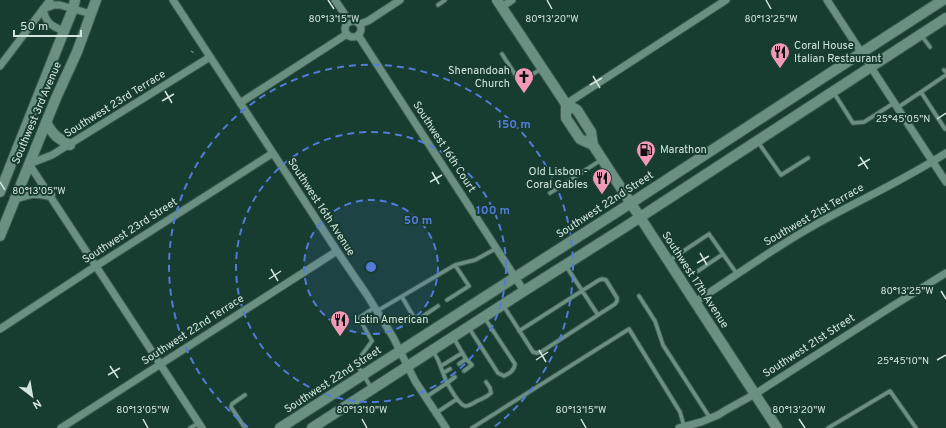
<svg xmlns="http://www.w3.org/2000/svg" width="946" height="428" font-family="Overpass,sans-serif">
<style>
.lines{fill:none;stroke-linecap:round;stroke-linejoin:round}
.service-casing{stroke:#3b594f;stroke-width:5.5}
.minor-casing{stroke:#3b594f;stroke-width:9}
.secondary-casing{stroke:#3b594f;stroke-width:12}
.path{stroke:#718e84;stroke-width:1.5;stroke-dasharray:3 2;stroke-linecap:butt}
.service{stroke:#6a9082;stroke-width:3.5}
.minor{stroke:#6a9082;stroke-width:7}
.secondary{stroke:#6a9082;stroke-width:10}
.ticks{fill:none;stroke:#d1e5dd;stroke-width:1.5}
.ring{fill:none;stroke:#537bda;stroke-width:2;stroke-dasharray:7 5}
.labels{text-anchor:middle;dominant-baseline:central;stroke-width:4;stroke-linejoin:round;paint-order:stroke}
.poi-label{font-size:11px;fill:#d1e5dd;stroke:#173c30;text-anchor:start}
.street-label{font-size:11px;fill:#d1e5dd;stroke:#173c30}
.ticks-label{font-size:10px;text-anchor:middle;fill:#d1e5dd;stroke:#173c30;stroke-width:4;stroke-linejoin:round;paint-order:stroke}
.centre{fill:#537bda;stroke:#173c30;stroke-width:2}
.ring-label{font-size:12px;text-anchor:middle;font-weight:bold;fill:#537bda;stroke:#173c30;stroke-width:4;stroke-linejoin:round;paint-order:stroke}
</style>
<rect width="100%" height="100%" fill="#173c30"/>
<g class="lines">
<!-- service casing -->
<g class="service-casing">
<path id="service" d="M 438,5 L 445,0
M 921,35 L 930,47
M 502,54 L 520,82 L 541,69
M 944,70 L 946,72
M 921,92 L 946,75
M 834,93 L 853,123 L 864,122 L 894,103
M 897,108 L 921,92 L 945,129
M 758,142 L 781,175 L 808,158
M 550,193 L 601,160
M 670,260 L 709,234 L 737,274
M 566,266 L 598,315
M 698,271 L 723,254
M 639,296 L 655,321 L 663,345 L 710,418
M 402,297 L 416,321 L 438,306
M 447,300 L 469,286 L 455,265
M 503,305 L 533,352 L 537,353 L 541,352 L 615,304 L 617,301 L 617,298 L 606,280 L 602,279 L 599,280 L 519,331
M 377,311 L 455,265 L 475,260 L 497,248
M 469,328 L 498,373 L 504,376 C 510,373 514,371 515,364 L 484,317
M 453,337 L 466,359
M 433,351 L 438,360 L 447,383 L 455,377
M 459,364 L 466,359 L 472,365 L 464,371
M 441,366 L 462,353
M 443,373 L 450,369
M 372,389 L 356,363 L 372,341 L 359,318 L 375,307
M 245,395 L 232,404 L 231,407 L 245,428
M 426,397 L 447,383 C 450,388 459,405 465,406 C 469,406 474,403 477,401 C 482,399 487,397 491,393 L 490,388 L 486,382
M 436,413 L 457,399
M 190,428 L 199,423
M 472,428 L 629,329 L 680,412 L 684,426
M 828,428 L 890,391 L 916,428"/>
</g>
<!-- minor casing -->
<g class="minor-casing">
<path id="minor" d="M 173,0 L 337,251 L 367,295 L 393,337 L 415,381 L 446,428
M 335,0 L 350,22
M 827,0 L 946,182
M 502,7 L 512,0
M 43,9 L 54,5 L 60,5 L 91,14
M 43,9 C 46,24 52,26 64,31
M345 29a8 8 0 1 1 16 0a8 8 0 1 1-16 0Z
M 360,24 L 368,21 L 400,0
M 358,35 L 524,291
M 0,66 L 50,0
M 240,103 L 347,34
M 566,104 L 726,0
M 695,302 C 734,277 772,249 813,226 C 857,201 903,181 946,153
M 0,329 L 96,266 L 273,153
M 61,428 L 337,251
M 202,428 L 29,164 L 52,155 L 210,57
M 679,428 L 701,422 L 718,415 L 726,410 L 755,394 L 891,307 L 946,273"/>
</g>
<!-- secondary casing -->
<g class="secondary-casing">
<path id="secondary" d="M 497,0 L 566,104 L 577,110 L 591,132 L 593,145 L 777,428
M 566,104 L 566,118 L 580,139 L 593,145
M 46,122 C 53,135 57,138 70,145
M 0,192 L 64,31 L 73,9 L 75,0
M 15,198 C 29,193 35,191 50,195
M 0,236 L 56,98 L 77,52 L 96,0
M 280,428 L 631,203 L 824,77 L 943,0
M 312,428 L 524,291 L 622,229 L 946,18"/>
</g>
<!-- path -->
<path class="path" d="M 191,51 L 194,53"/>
<!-- service -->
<use href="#service" class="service"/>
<!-- minor -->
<use href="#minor" class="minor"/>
<!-- secondary -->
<use href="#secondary" class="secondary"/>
</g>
<!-- ticks -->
<path class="ticks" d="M 328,0 L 334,9M 547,0 L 552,9M 766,0 L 771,9M 593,76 L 600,88M 590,85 L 602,78M 165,91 L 172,103M 162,101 L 174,94M 937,119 L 946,113M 860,157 L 868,169M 858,166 L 870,159M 432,172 L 439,184M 0,182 L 5,190M 430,182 L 442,175M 700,253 L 707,265M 697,263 L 709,256M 271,269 L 278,281M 269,279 L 281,271M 941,291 L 946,299M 539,350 L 546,362M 536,360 L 548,352M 937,360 L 946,355M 110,366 L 118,378M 108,375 L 120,368M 143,419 L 148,428M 362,419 L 367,428M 581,419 L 586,428M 799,419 L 805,428"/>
<!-- distance rings -->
<circle cx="371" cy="267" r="67" fill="#537bda" fill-opacity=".12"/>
<g class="ring">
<circle cx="371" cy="267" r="67"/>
<circle cx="371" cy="267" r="135"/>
<path d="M248 427A202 202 0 1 1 494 427"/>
</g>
<!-- icons -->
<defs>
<g id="restaurant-pin" transform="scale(1)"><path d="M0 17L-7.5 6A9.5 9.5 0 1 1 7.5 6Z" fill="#f09ab6" stroke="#173c30"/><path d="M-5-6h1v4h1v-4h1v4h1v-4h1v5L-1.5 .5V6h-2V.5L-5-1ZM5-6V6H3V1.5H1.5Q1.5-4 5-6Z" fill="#111"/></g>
<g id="church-pin" transform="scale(1)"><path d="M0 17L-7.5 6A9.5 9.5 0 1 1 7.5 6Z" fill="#f09ab6" stroke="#173c30"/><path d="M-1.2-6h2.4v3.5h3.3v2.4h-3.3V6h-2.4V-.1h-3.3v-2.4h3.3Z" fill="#111"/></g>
<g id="fuel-pin" transform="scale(1)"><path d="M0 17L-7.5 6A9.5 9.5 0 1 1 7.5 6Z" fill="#f09ab6" stroke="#173c30"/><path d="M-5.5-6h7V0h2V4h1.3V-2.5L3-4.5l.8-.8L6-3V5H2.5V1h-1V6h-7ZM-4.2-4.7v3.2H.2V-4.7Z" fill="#111"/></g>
</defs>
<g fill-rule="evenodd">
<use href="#restaurant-pin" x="780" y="52"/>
<use href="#church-pin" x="524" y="77"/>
<use href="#fuel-pin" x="646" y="150"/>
<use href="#restaurant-pin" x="602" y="178"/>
<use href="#restaurant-pin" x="340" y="320"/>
</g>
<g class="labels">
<!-- poi labels -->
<g class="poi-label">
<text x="794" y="46">Coral House<tspan x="794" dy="13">Italian Restaurant</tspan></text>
<text x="510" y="71" text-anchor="end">Shenandoah<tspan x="510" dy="13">Church</tspan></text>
<text x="660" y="150">Marathon</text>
<text x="588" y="172" text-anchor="end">Old Lisbon -<tspan x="588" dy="13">Coral Gables</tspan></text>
<text x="354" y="320">Latin American</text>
</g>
<!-- street labels -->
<g class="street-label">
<text transform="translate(115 104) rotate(-32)">Southwest 23rd Terrace</text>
<text transform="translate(37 113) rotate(-67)">Southwest 3rd Avenue</text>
<text transform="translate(444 147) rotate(57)">Southwest 16th Court</text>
<text transform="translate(605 205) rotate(-33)">Southwest 22nd Street</text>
<text transform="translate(321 207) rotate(57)">Southwest 16th Avenue</text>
<text transform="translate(814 215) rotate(-30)">Southwest 21st Terrace</text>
<text transform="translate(130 231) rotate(-33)">Southwest 23rd Street</text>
<text transform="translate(695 280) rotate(57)">Southwest 17th Avenue</text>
<text transform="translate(193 330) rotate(-33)">Southwest 22nd Terrace</text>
<text transform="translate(809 346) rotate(-33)">Southwest 21st Street</text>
<text transform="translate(333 380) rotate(-33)">Southwest 22nd Street</text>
</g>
</g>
<g class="ticks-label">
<text x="334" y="22">80°13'15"W</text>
<text x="552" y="22">80°13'20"W</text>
<text x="771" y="22">80°13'25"W</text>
<text x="903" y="122">25°45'05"N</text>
<text x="39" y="194">80°13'05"W</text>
<text x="907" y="294">80°13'25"W</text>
<text x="903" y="364">25°45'10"N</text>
<text x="143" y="413">80°13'05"W</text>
<text x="362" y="413">80°13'10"W</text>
<text x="581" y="413">80°13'15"W</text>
<text x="799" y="413">80°13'20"W</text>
</g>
<circle cx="371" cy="267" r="6" class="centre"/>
<g class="ring-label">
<text x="514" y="128">150 m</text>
<text x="493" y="214">100 m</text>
<text x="418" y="224">50 m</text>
</g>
<!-- north arrow -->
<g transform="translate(32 396) rotate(149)" stroke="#173c30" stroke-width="3" paint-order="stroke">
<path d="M0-3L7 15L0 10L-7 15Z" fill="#d1e5dd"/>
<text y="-6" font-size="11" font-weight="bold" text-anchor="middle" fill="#d1e5dd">N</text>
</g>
<!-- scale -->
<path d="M14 30v6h67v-6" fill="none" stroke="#d1e5dd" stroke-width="2"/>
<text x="20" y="30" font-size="12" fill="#d1e5dd" stroke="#173c30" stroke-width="3" paint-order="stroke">50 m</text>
</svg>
